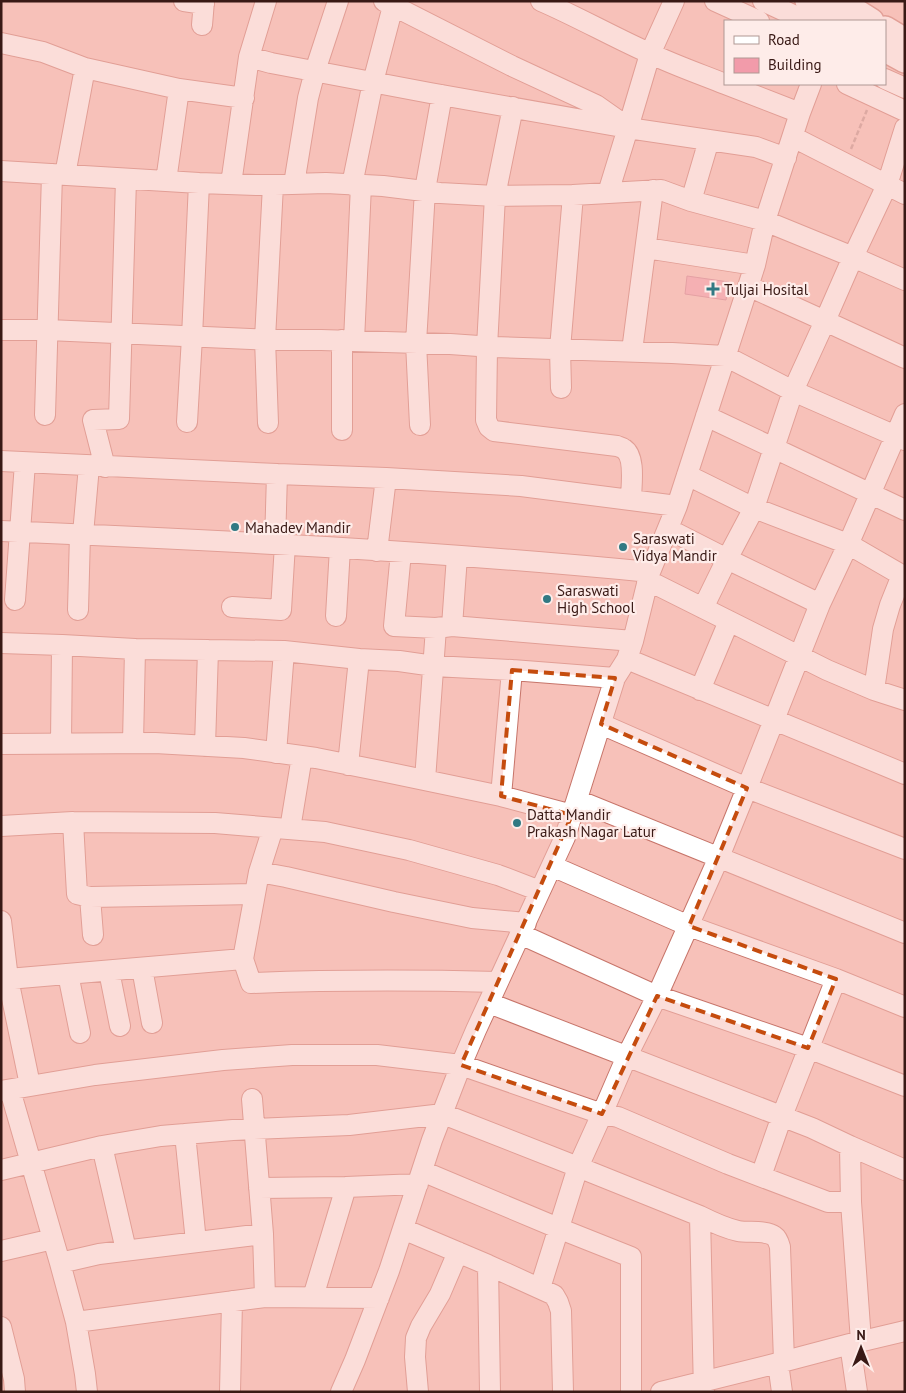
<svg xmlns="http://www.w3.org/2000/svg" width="906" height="1393" font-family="'PT Sans',sans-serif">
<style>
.building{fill:#f29baa;stroke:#cd7a89}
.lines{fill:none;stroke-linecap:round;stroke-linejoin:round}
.minor-casing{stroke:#c7756a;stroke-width:22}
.major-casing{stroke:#c7756a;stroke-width:28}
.path{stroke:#bc8d86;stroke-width:2.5;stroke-dasharray:5 2.5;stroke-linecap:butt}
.minor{stroke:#fff;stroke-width:20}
.major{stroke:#fff;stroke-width:25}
.marked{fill:none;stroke:#c54c0e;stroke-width:4;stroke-dasharray:10 6;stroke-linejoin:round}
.poi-dot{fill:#317983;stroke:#feece9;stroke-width:2}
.labels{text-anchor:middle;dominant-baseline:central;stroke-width:4.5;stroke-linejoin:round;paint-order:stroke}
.poi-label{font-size:15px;fill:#391915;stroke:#feece9;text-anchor:start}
</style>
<rect width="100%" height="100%" fill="#f7c1b9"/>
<!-- building -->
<path class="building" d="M 687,276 L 729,282 L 726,300 L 685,294 Z"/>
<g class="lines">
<!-- minor casing -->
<g class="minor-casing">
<path id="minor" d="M 184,1 L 204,4
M 266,1 L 249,57 L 271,63 L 430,93 L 628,128
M 384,1 L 512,66 L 596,105 L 623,124
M 541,1 C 578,17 613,37 649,53 C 674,65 700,74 725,84
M 715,1 L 759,21
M 763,1 L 806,21
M 202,25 L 204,1
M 1,43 L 43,52 L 85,68
M 885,79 L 905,88
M 725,84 L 800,113
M 847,84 L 905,111
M 628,128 L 650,54 L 674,1
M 793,137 L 905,194
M 1,171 L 199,183 L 257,185 L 326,183 L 383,186 L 440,193 L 495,196 L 513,107
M 65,175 L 85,68 L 179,89
M 166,181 L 179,89 L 244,98
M 231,184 L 249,57
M 294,184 L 308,98 L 315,71 L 338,1
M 352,185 L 373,82 L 393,6
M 608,193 L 628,128 L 756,147 L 786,158
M 573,195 L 495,196 L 487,347 L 486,420 L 489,427 L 494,431 L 617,446 C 619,447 622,447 624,449 C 636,457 631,487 631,500
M 691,201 L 709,140
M 646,248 L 755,265
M 748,286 L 825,321 L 853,257 L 905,280
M 1,330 L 48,330 L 272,340 L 321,340 L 450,344 L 493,347 L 672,353 L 725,356 L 793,391 L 825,321 L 905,358
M 342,340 L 342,430
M 354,341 L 361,185
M 632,351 L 653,190
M 561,388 L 560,349 L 573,195 L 661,190 L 691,201 L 765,221 L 853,257 L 887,185 L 905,128
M 905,414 L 851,538 L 820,604 L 747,788 L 905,849
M 45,415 L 52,174
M 706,416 L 905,510
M 187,422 L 192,337 L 199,183
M 268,423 L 265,339 L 273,185
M 420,425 L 416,343 L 425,190 L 442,95
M 1,461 L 277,474
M 105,467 L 93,420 L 119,419 L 126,179
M 687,475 L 754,508 L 793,391 L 905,440
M 668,529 L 727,559 L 703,608
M 1,531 C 218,540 434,551 650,572
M 83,534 L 89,466
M 275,544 L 277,474 L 386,478
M 377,551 L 386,478 L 521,486 L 677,506
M 401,552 L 394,626 L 436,628
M 647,580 L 827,670 L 874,690 L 883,629 L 890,605 L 902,575
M 15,600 L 25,463
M 820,604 L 727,559 L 754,508 L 848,544 L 905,577
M 232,607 L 281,610 L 285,544
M 78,610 L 80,534
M 336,616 L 340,548
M 452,626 L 633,641
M 1,643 L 62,645
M 627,659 C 719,698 812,736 905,774
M 700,690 L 729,621
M 874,690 L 905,700
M 601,724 L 747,788 L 719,857 L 657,996 L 808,1048 L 905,1086
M 61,743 L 62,645 L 135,649
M 133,743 L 135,649 L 208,650
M 1,744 L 155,743 L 244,748 L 316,758 L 381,771 L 501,796 L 572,815
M 205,746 L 208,650 L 284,651
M 276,753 L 284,651 L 359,659
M 348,765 L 359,659 L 399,661 L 434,666 L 512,670 L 615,678
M 425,780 L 436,628 L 452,626 L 457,556
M 501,796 L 512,670
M 577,800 L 905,933
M 1,826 L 73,822
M 290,829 L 302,756
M 552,866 L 689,926 L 836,979 L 905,1007
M 259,872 L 286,877 L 394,902 L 472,918 L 526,923
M 90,897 L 77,894 L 73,822 L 215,823 L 325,832 L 409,850 L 498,875 L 540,891
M 1,921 L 8,979 L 243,959 L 259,872 L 273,828
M 520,934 L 657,996 L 627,1056 L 602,1114 L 618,1117 L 728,1164 L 828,1202 L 851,1202
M 93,935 L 90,897 L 255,894
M 243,959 L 251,983 C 334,980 416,980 498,982
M 142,968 L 152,1023
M 109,971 L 120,1026
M 68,974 L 80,1033
M 1,980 L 8,979 L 30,1085
M 489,1003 L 812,1128 L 850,1146 L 851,1202 L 861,1341
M 10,1090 L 53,1239
M 1,1091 L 95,1075 L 223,1060 L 292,1055 L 377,1055 L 461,1065 L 602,1114 L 578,1167 L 700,1216 L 704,1392
M 252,1099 L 263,1234
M 185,1134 L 196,1242
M 102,1146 L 126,1250
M 850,1146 L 905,1170
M 1,1170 L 102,1146 L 161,1136 L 233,1130 L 349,1125 L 443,1114 L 578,1167 L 540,1288
M 422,1171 L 558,1228 L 631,1257 L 631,1392
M 761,1176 L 782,1116 L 836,979
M 346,1187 L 418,1184
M 259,1188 L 346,1187 L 313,1297
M 700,1216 C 712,1222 724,1228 738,1231 C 748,1233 766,1230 774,1236 C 777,1238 779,1243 780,1247 L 784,1361
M 403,1229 L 488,1265 L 554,1295 L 558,1302 L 561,1311 L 563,1392
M 1,1251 L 53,1239 L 60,1263 L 99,1254 L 263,1234 L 265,1297 L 379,1298
M 60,1263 L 76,1322 L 85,1374 L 87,1392
M 488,1265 L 490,1392
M 76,1322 L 265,1297
M 1,1327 L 14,1379 L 15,1392
M 850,1344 L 857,1392
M 778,1363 L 782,1392
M 230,1392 L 232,1301
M 341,1392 L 355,1360 L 389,1271 L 432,1140 L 461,1065 L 476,1030 L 565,837 L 615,678 L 627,659 L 633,641 L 650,572 L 677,506 L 755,265 L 765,221 L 800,113 L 811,84
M 418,1392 L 415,1357 L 416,1338 L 421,1326 L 440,1294 L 458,1252
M 661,1392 L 778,1363 L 850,1344 L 905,1331"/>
</g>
<!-- major casing -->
<g class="major-casing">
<path id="major" d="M 808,1 L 837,21
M 839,1 L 871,21
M 885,29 L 905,41
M 885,49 L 905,60"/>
</g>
<!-- path -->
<path class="path" d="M 851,149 L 867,110"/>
<!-- minor -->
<use href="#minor" class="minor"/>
<!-- major -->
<use href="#major" class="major"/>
</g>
<!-- marked area -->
<path d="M0 0H906V1393H0ZM 512,670 L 615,678 L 601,724 L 747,788 L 689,926 L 836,979 L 808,1048 L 657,996 L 602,1114 L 461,1065 L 572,815 L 501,796 Z" fill="#f7c1b9" fill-opacity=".55" fill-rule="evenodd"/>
<path class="marked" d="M 512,670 L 615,678 L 601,724 L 747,788 L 689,926 L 836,979 L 808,1048 L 657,996 L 602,1114 L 461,1065 L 572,815 L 501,796 Z"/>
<!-- markers -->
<g class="poi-dot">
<path d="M710.5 281.5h5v5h5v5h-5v5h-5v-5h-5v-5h5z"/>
<circle cx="235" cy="527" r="5"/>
<circle cx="623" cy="547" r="5"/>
<circle cx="547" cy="599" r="5"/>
<circle cx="517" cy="823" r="5"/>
</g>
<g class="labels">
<!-- poi labels -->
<g class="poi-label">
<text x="724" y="289">Tuljai Hosital</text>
<text x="245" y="527">Mahadev Mandir</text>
<text x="633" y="538">Saraswati<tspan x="633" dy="17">Vidya Mandir</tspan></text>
<text x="557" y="590">Saraswati<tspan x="557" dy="17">High School</tspan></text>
<text x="527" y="814">Datta Mandir<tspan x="527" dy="17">Prakash Nagar Latur</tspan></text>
</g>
</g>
<!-- border -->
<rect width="906" height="1393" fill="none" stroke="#391915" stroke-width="5"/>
<!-- legend -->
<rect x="724" y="20" width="162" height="65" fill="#feece9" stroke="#af9894"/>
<rect x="734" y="36" width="25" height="8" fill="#ffffff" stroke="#af9894"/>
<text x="768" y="45" font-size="15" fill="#391915">Road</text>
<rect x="734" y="58" width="25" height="15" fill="#f29baa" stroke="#af9894"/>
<text x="768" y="70" font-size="15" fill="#391915">Building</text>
<!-- north arrow -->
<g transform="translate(861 1348)" stroke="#feece9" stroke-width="4" paint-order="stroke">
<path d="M0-4L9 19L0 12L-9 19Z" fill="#391915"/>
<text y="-8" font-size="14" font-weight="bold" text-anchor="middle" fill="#391915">N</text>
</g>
</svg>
